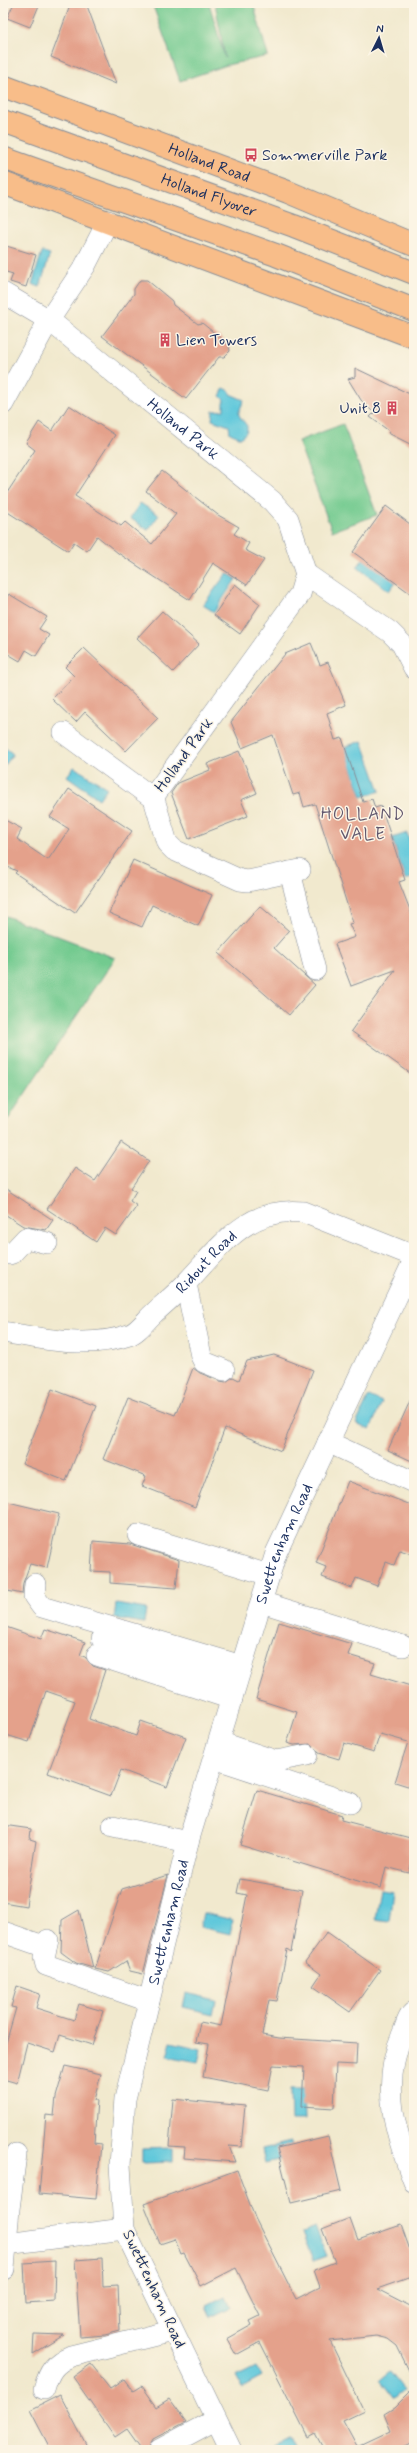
<svg xmlns="http://www.w3.org/2000/svg" width="417" height="2453" font-family="Mynerve,sans-serif">
<style>
.green{fill:#72ca8f;stroke:#467c76}
.water{fill:#5fc8db;stroke:#3d7c9c}
.building{fill:#e4a18b}
.lines{fill:none;stroke-linecap:round;stroke-linejoin:round}
.minor-casing{stroke:#868c96;stroke-width:22}
.major-casing{stroke:#868c96;stroke-width:24}
.minor{stroke:#fff;stroke-width:21}
.major{stroke:#f8bd89;stroke-width:22}
.labels{text-anchor:middle;dominant-baseline:central;stroke-width:3;stroke-linejoin:round;paint-order:stroke}
.poi-label{font-size:16px;fill:#1b2f5e;stroke:#fcf5e5;text-anchor:start}
.street-label{font-size:16px;fill:#1b2f5e;stroke:#fcf5e5}
.neighbourhood-label{font-size:17px;letter-spacing:1px;fill:#61576e;stroke:#fcf5e5}
</style>
<rect width="100%" height="100%" fill="#fcf5e5"/>
<filter id="ink" filterUnits="userSpaceOnUse"><feTurbulence type="fractalNoise" baseFrequency=".025" numOctaves="2"/><feDisplacementMap in="SourceGraphic" scale="8" xChannelSelector="R" yChannelSelector="G"/><feConvolveMatrix kernelMatrix="1 2 1 2 8 2 1 2 1" color-interpolation-filters="sRGB"/></filter>
<filter id="wash" filterUnits="userSpaceOnUse"><feTurbulence type="fractalNoise" baseFrequency=".012" numOctaves="4" result="noise"/><feDisplacementMap in="SourceGraphic" scale="16" xChannelSelector="R" yChannelSelector="G"/><feGaussianBlur stdDeviation="0.9" result="paint"/><feColorMatrix in="noise" values="0 0 0 0 0 0 0 0 0 0 0 0 0 0 0 0 0 1.4 0 .05"/><feComposite in="paint" operator="in"/></filter>
<g filter="url(#wash)">
<rect width="100%" height="100%" fill="#f1e9ce"/>
<!-- green -->
<path class="green" d="M 152,3 L 209,3 L 225,58 L 215,3 L 253,3 L 268,56 L 227,65 L 180,81 Z
M 343,424 L 377,515 L 332,531 L 298,441 Z
M 3,915 L 115,958 L 3,1127 Z"/>
<!-- water -->
<path class="water" d="M 42,252 L 50,254 L 40,287 L 32,284 Z
M 224,388 L 230,391 L 230,394 L 244,400 C 237,417 236,411 247,426 L 247,431 L 241,438 L 230,433 L 229,426 L 212,420 L 213,411 L 224,410 L 224,400 L 220,396 Z
M 140,503 L 159,515 L 148,530 L 130,518 Z
M 364,558 L 397,580 L 389,591 L 357,567 Z
M 227,573 L 236,579 L 214,612 L 203,605 Z
M 362,741 L 380,791 L 362,797 L 344,747 Z
M 4,747 L 13,754 L 3,768 L 3,748 Z
M 74,767 L 107,788 L 99,799 L 67,776 Z
M 407,833 L 414,852 L 414,877 L 405,880 L 392,838 Z
M 369,1396 L 382,1402 L 370,1430 L 356,1424 Z
M 116,1604 L 146,1609 L 144,1623 L 114,1618 Z
M 380,1889 L 393,1891 L 389,1921 L 375,1919 Z
M 203,1913 L 233,1920 L 230,1934 L 200,1927 Z
M 186,1993 L 216,2000 L 213,2014 L 183,2007 Z
M 171,2042 L 201,2049 L 198,2062 L 167,2056 Z
M 290,2089 L 304,2089 L 305,2120 L 291,2120 Z
M 292,2142 L 295,2156 L 265,2163 L 262,2149 Z
M 173,2148 L 173,2162 L 142,2163 L 142,2149 Z
M 315,2227 L 327,2256 L 313,2261 L 302,2232 Z
M 226,2296 L 231,2307 L 211,2317 L 206,2306 Z
M 256,2367 L 262,2377 L 242,2388 L 236,2377 Z
M 390,2372 L 404,2390 L 394,2398 L 380,2380 Z
M 289,2438 L 295,2449 L 270,2450 L 269,2448 Z"/>
<g id="blocks">
<!-- building -->
<path class="building" d="M 14,3 L 40,3 L 30,27 L 7,18 Z
M 71,3 L 86,3 L 116,84 L 51,57 Z
M 3,245 L 36,255 L 26,287 L 10,282 L 13,274 L 3,271 Z
M 140,280 L 147,280 L 172,301 L 173,305 L 198,324 L 202,323 L 229,345 L 230,351 L 224,357 L 219,357 L 186,399 L 102,336 L 134,294 L 134,289 Z
M 355,368 L 414,396 L 414,446 L 388,433 L 389,431 L 370,417 L 374,413 L 361,400 L 348,379 L 355,377 Z
M 69,405 L 115,435 L 75,496 L 121,526 L 125,522 L 152,544 L 176,514 L 146,491 L 162,471 L 218,515 L 239,527 L 234,534 L 249,543 L 245,550 L 264,560 L 247,585 L 213,563 L 190,600 L 118,553 L 97,536 L 87,551 L 74,542 L 68,551 L 3,509 L 3,499 L 35,450 L 26,443 L 39,422 L 52,431 Z
M 386,506 L 414,527 L 414,596 L 353,552 Z
M 235,584 L 260,604 L 240,634 L 214,615 Z
M 9,594 L 47,617 L 39,629 L 49,635 L 36,656 L 26,650 L 20,661 L 3,651 L 3,603 Z
M 162,611 L 199,644 L 173,672 L 137,638 Z
M 311,643 L 320,665 L 328,662 L 346,705 L 327,713 L 335,740 L 342,738 L 363,802 L 372,799 L 375,808 L 381,806 L 405,880 L 399,882 L 414,920 L 414,1076 L 351,1031 L 395,970 L 351,986 L 335,944 L 355,937 L 349,924 L 353,923 L 315,804 L 304,807 L 300,793 L 293,795 L 273,735 L 242,748 L 231,722 L 285,654 Z
M 84,648 L 158,718 L 126,751 L 85,712 L 76,722 L 52,699 L 74,676 L 65,667 Z
M 239,751 L 257,793 L 241,800 L 248,816 L 189,839 L 171,793 L 178,783 L 210,770 L 207,764 Z
M 69,789 L 132,831 L 75,913 L 15,873 L 17,871 L 3,865 L 3,819 L 22,829 L 17,839 L 48,860 L 69,829 L 50,817 Z
M 133,860 L 212,895 L 198,926 L 152,905 L 142,927 L 109,913 Z
M 260,906 L 289,931 L 274,948 L 315,985 L 289,1015 L 218,953 Z
M 121,1142 L 149,1161 L 131,1188 L 136,1191 L 130,1201 L 137,1206 L 116,1235 L 105,1228 L 96,1242 L 47,1209 L 75,1168 L 95,1181 Z
M 3,1187 L 53,1220 L 46,1230 L 23,1226 L 3,1213 Z
M 274,1355 L 313,1370 L 281,1451 L 225,1428 L 195,1507 L 142,1486 L 146,1476 L 103,1459 L 128,1397 L 175,1415 L 193,1368 L 200,1373 L 220,1381 L 226,1382 L 233,1377 L 239,1380 L 247,1361 Z
M 52,1389 L 96,1406 L 66,1481 L 22,1464 Z
M 414,1392 L 414,1462 L 388,1450 Z
M 348,1481 L 414,1506 L 414,1555 L 400,1550 L 394,1565 L 386,1562 L 377,1586 L 356,1578 L 352,1588 L 322,1577 L 326,1567 L 316,1563 Z
M 8,1502 L 59,1514 L 47,1568 L 30,1564 L 23,1583 L 22,1594 L 3,1590 L 7,1559 L 3,1559 L 3,1524 Z
M 93,1541 L 130,1544 L 179,1560 L 176,1588 L 110,1583 L 110,1572 L 91,1571 Z
M 279,1622 L 352,1644 L 348,1655 L 375,1663 L 371,1674 L 414,1687 L 414,1788 L 395,1782 L 408,1742 L 380,1734 L 374,1752 L 344,1743 L 339,1759 L 319,1753 L 311,1744 L 294,1745 L 287,1743 L 297,1712 L 256,1699 Z
M 3,1626 L 41,1639 L 45,1629 L 85,1642 L 80,1655 L 85,1657 L 93,1666 L 105,1670 L 89,1719 L 136,1736 L 141,1721 L 186,1737 L 167,1787 L 121,1770 L 111,1796 L 48,1773 L 75,1701 L 46,1691 L 29,1742 L 3,1734 Z
M 257,1790 L 342,1815 L 341,1820 L 414,1839 L 414,1854 L 409,1873 L 386,1867 L 381,1888 L 240,1845 Z
M 3,1825 L 31,1829 L 30,1839 L 36,1841 L 26,1906 L 3,1902 Z
M 168,1875 L 143,1974 L 130,1971 L 126,1961 L 109,1972 L 95,1969 L 122,1889 Z
M 240,1879 L 302,1890 L 291,1952 L 287,1949 L 277,2001 L 269,2000 L 262,2035 L 279,2038 L 357,2043 L 356,2065 L 336,2064 L 334,2108 L 302,2106 L 304,2067 L 273,2065 L 268,2090 L 203,2077 L 209,2044 L 196,2042 L 200,2022 L 221,2026 L 247,1895 L 237,1893 Z
M 79,1910 L 93,1968 L 76,1963 L 61,1952 L 62,1920 Z
M 327,1932 L 380,1970 L 350,2012 L 313,1986 L 321,1974 L 305,1962 Z
M 17,1986 L 40,1994 L 36,2008 L 74,2020 L 79,2004 L 103,2011 L 92,2045 L 60,2035 L 55,2052 L 27,2043 L 17,2083 L 3,2079 L 3,2042 L 6,2043 L 16,2008 L 11,2007 Z
M 65,2066 L 101,2074 L 94,2100 L 97,2100 L 94,2143 L 101,2144 L 96,2199 L 39,2194 L 46,2115 L 54,2116 L 56,2097 Z
M 173,2099 L 245,2106 L 241,2147 L 229,2146 L 235,2162 L 184,2158 L 185,2147 L 169,2146 Z
M 328,2136 L 341,2191 L 291,2203 L 277,2148 Z
M 237,2170 L 255,2218 L 296,2299 L 320,2287 L 314,2270 L 335,2262 L 322,2229 L 350,2218 L 358,2240 L 401,2225 L 414,2261 L 414,2276 L 377,2289 L 414,2308 L 414,2381 L 397,2346 L 388,2339 L 376,2336 L 330,2341 L 364,2411 L 343,2421 L 357,2447 L 391,2431 L 384,2414 L 394,2408 L 414,2388 L 414,2443 L 397,2450 L 324,2450 L 315,2433 L 308,2437 L 260,2342 L 236,2355 L 227,2339 L 252,2325 L 250,2321 L 260,2316 L 236,2268 L 201,2286 L 184,2253 L 181,2254 L 175,2239 L 160,2244 L 144,2204 Z
M 102,2258 L 103,2286 L 118,2285 L 120,2331 L 105,2335 L 80,2337 L 75,2260 Z
M 55,2261 L 54,2301 L 26,2303 L 24,2263 Z
M 34,2334 L 64,2335 L 33,2354 Z
M 91,2364 L 110,2388 L 124,2379 L 133,2391 L 141,2386 L 156,2407 L 169,2399 L 186,2422 L 153,2439 L 147,2450 L 142,2450 L 127,2429 L 115,2437 L 73,2377 Z
M 60,2395 L 89,2450 L 51,2450 L 30,2410 Z"/>
</g>
</g>
<g filter="url(#ink)">
<use href="#blocks" fill-opacity="0" stroke="#868c96" stroke-width="1"/>
<g class="lines">
<!-- minor casing -->
<g class="minor-casing">
<g id="minor">
<path id="s1" d="M 3,293 L 49,320 L 272,501 L 288,519 L 306,574 L 300,594 L 156,793 L 154,799 L 167,843 L 174,850 L 240,880 L 248,881 L 300,870"/>
<path d="M 3,404 L 49,320 L 85,266 L 108,221"/>
<path d="M 306,574 L 390,632 L 402,644 L 414,668"/>
<path d="M 64,733 L 154,799"/>
<path d="M 290,872 L 315,970"/>
<path d="M 3,1251 L 9,1254 L 12,1253 L 26,1238 L 47,1243"/>
<path d="M 186,1284 L 201,1356 L 204,1362 L 224,1370"/>
<path id="s2" d="M 3,1332 C 44,1339 88,1349 129,1335 C 138,1332 147,1319 154,1313 C 165,1303 177,1293 187,1282 C 221,1246 248,1206 303,1212 L 414,1256"/>
<path d="M 328,1442 L 413,1482"/>
<path d="M 138,1535 L 269,1575"/>
<path d="M 35,1584 L 34,1596 L 42,1607 L 242,1666"/>
<path d="M 261,1602 L 403,1646"/>
<path d="M 102,1639 L 236,1683"/>
<path d="M 97,1655 L 232,1699"/>
<path d="M 219,1742 L 276,1761 L 307,1755"/>
<path d="M 214,1758 L 350,1803"/>
<path d="M 113,1826 L 188,1842"/>
<path d="M 3,1932 L 46,1947"/>
<path d="M 48,1940 L 44,1957 L 46,1965 L 149,2001"/>
<path d="M 414,2012 C 408,2016 406,2026 403,2033 C 380,2085 395,2133 414,2182"/>
<path d="M 6,2244 L 124,2229"/>
<path d="M 4,2269 L 9,2209 L 16,2154"/>
<path d="M 44,2389 C 49,2372 54,2363 71,2356 L 172,2331"/>
<path d="M 159,2450 L 215,2420"/>
<path id="s3" d="M 231,2450 L 124,2229 L 120,2165 L 125,2099 L 188,1842 L 276,1553 L 414,1260"/>
</g>
</g>
<!-- major casing -->
<g class="major-casing">
<g id="major">
<path id="s4" d="M 3,86 L 288,192 L 414,245"/>
<path id="s5" d="M 3,121 L 294,226 L 414,273"/>
<path d="M 3,158 L 276,255 L 414,310"/>
<path d="M 3,183 L 414,337"/>
</g>
</g>
<!-- minor -->
<use href="#minor" class="minor"/>
<!-- major -->
<use href="#major" class="major"/>
</g>
</g>
<!-- icons -->
<defs>
<g id="bus-bare" transform="scale(1.08)"><path d="M-5-6H5V4H4V6H2V4H-2V6H-4V4H-5ZM-3.5-4V0h7V-4ZM-3.5 1.2v1.5H-2V1.2ZM2 1.2v1.5H3.5V1.2Z" fill="#d1495b" stroke="#fcf5e5" stroke-width="2.5" paint-order="stroke"/></g>
<g id="building-bare" transform="scale(1.08)"><path d="M-4-6H4V6H1V3H-1V6H-4ZM-2.5-4.3h1.7v1.8h-1.7ZM.8-4.3h1.7v1.8H.8ZM-2.5-1h1.7V.8h-1.7ZM.8-1h1.7V.8H.8Z" fill="#d1495b" stroke="#fcf5e5" stroke-width="2.5" paint-order="stroke"/></g>
</defs>
<g fill-rule="evenodd">
<use href="#bus-bare" x="251" y="155"/>
<use href="#building-bare" x="165" y="340"/>
<use href="#building-bare" x="392" y="408"/>
</g>
<g class="labels">
<!-- poi labels -->
<g class="poi-label">
<text x="262" y="155">Sommerville Park</text>
<text x="176" y="340">Lien Towers</text>
<text x="381" y="408" text-anchor="end">Unit 8</text>
</g>
<!-- street labels -->
<g class="street-label">
<text stroke="none"><textPath href="#s4" startOffset="220">Holland Road</textPath></text>
<text stroke="none"><textPath href="#s5" startOffset="219">Holland Flyover</textPath></text>
<text stroke="none"><textPath href="#s1" startOffset="226">Holland Park</textPath></text>
<text transform="translate(184 755) rotate(-54)">Holland Park</text>
<text stroke="none"><textPath href="#s2" startOffset="234">Ridout Road</textPath></text>
<text stroke="none"><textPath href="#s3" startOffset="954">Swettenham Road</textPath></text>
<text stroke="none"><textPath href="#s3" startOffset="558">Swettenham Road</textPath></text>
<text transform="translate(154 2289) rotate(65)">Swettenham Road</text>
</g>
<!-- neighbourhood labels -->
<g class="neighbourhood-label">
<text x="363" y="814">HOLLAND<tspan x="363" dy="20">VALE</tspan></text>
</g>
</g>
<!-- margin -->
<rect width="417" height="2453" fill="none" stroke="#fcf5e5" stroke-width="16"/>
<!-- north arrow -->
<g transform="translate(379 38) rotate(5)" stroke="#fcf5e5" stroke-width="3" paint-order="stroke">
<path d="M0-3L7 15L0 10L-7 15Z" fill="#1b2f5e"/>
<text y="-6" font-size="11" font-weight="bold" text-anchor="middle" fill="#1b2f5e">N</text>
</g>
</svg>
